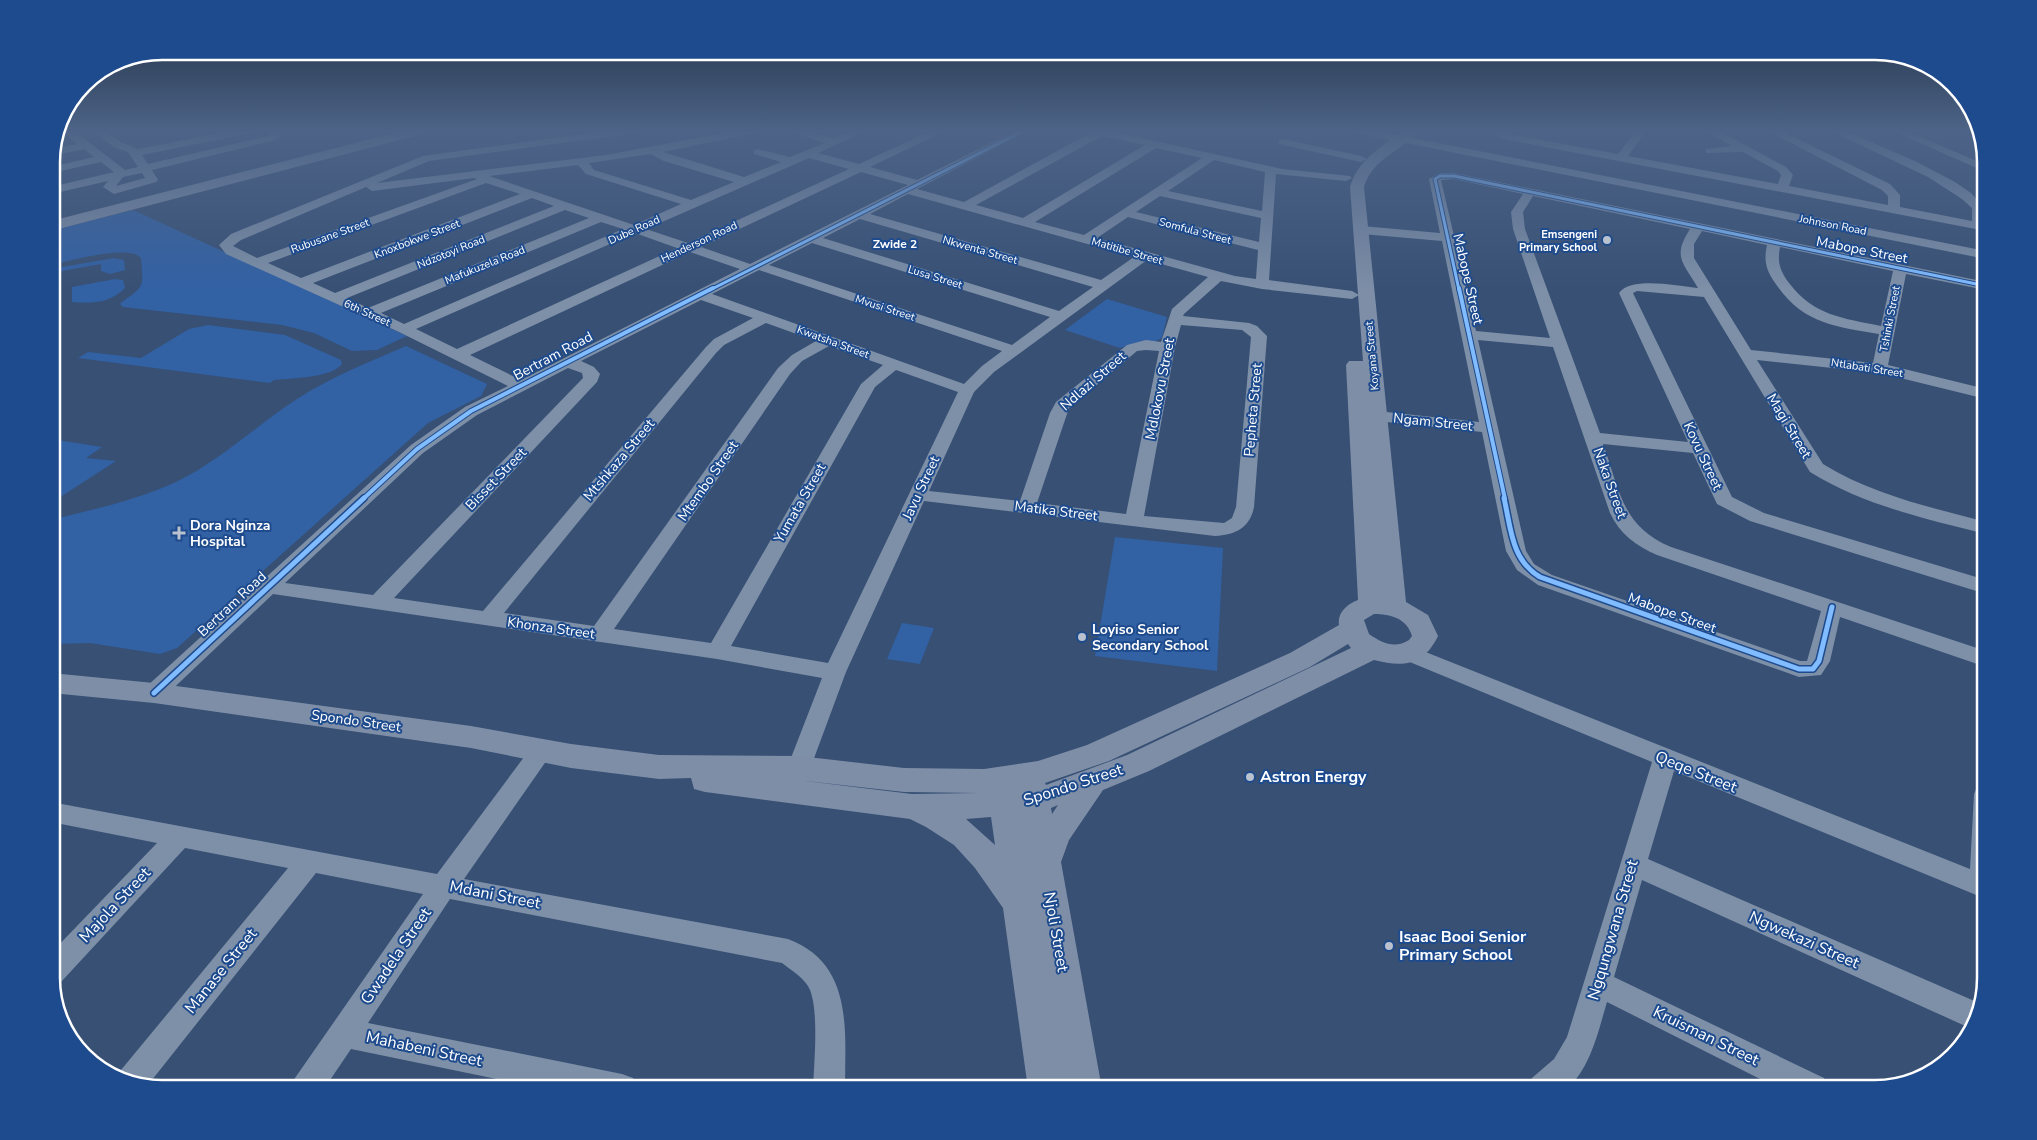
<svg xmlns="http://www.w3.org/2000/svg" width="2037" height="1140" font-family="'Nunito Sans',sans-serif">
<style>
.green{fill:#3261a4}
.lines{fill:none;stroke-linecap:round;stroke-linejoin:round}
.minor{fill:#7e90a8;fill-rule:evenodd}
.major{fill:#7e8ea7;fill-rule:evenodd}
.cycleway-far2-casing{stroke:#1e4b8d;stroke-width:5}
.cycleway-far1-casing{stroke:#1e4b8d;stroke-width:6}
.cycleway-casing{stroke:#1e4b8d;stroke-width:8}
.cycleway-far2{stroke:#80bcff;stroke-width:3}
.cycleway-far1{stroke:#80bcff;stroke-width:4}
.cycleway{stroke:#80bcff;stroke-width:5}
.poi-dot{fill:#b9c2ce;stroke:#1e4b8d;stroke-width:2}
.labels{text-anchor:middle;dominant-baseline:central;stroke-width:4;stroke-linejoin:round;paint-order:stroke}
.far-street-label{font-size:11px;fill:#fff;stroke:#1e4b8d}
.far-poi-label{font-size:11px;font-weight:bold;fill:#fff;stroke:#1e4b8d;text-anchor:end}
.far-neighbourhood-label{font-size:12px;font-weight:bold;fill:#fff;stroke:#1e4b8d}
.street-label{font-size:14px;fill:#fff;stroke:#1e4b8d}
.poi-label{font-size:14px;font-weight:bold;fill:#fff;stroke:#1e4b8d;text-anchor:start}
.near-street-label{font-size:16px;fill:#fff;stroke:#1e4b8d}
.near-poi-label{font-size:16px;font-weight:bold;fill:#fff;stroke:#1e4b8d;text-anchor:start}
.rim{fill:none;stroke:#fff;stroke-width:2.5}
</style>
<rect width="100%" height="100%" fill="#375074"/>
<!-- green -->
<path class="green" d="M 133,210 L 407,336 L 377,350 L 352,351 L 314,333 L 282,325 L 123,307 L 120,304 L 122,302 C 146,285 143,286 141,258 C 129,244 69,261 51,265 L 51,231 Z
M 114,258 L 124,260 L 125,270 L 110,274 L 101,271 L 101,264 L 51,273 L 51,269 Z
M 115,279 L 123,280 L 125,288 C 110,303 92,304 72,302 L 72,287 Z
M 1107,299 L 1167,317 L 1162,338 L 1154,342 L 1136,343 L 1120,348 L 1065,330 Z
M 208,325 L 285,335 L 341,360 L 342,364 C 331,378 292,378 274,380 L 270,383 L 78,358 L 88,352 L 141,358 L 189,329 Z
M 406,346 L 487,384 L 481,396 L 428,423 L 177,648 L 160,654 L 90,643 L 51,644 L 51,520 C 94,509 138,500 178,481 C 221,460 257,425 297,399 C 331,377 369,362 406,346 Z
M 51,439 L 102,447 L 86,458 L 116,461 L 51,503 Z
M 1115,537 L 1223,548 L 1217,671 L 1095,656 Z
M 902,623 L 934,628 L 920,664 L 887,659 Z"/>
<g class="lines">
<!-- minor -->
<path class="minor" d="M 61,130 L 73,130 L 125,170 L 138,167 L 128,152 L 114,147 L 91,130 L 103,130 L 121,142 L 138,149 L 235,130 L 256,130 L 251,133 L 142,155 L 148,164 L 268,136 L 271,134 L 266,130 L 280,130 L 283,133 L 276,140 L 152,170 L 158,180 L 156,182 L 114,194 L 103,187 L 108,181 L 51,194 L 51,187 L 114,172 L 101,162 L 51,173 L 51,167 L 94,157 L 84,149 L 51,156 L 53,149 L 77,144 ZM 142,173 L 145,178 L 116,186 L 123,177 Z
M 612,130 L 641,130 L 636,133 L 429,161 L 377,183 L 606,155 L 740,130 L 760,130 L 755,133 L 663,152 L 744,177 L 781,162 L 754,154 L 754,150 L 758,149 L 790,157 L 825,143 L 784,130 L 801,130 L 834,138 L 854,130 L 868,130 L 818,153 L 859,164 L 933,130 L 947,130 L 870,167 L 917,180 L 1017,130 L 1030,130 L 917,189 L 964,202 L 1090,133 L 1086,130 L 1105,130 L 1282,169 L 1350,176 L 1352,178 L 1346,181 L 1276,174 L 1269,280 L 1352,291 L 1359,295 L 1352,299 L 1262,289 L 1221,281 L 1184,314 L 1183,316 L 1249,323 L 1257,326 L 1267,336 L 1254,507 C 1250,528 1235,535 1215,536 L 924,501 L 846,672 L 803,788 L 794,791 L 785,788 L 782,781 L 822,678 L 717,659 L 273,594 L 162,699 L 154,701 L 146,699 L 143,693 L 146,687 L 411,445 L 465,407 L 508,386 L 399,332 L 226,254 L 219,245 L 231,234 L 423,156 ZM 1102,136 L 1145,145 L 1023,218 L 976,205 ZM 1156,148 L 1202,158 L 1084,235 L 1035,222 ZM 650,154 L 664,161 L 734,182 L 691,200 L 594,170 L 589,163 ZM 809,158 L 849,169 L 688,243 L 646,229 ZM 1214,160 L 1265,172 L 1262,211 L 1168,191 ZM 578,165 L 586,174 L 681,204 L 634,225 L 489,176 ZM 861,172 L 908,185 L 750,264 L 701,247 ZM 474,178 L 477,179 L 257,258 L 233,246 L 241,240 L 366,187 L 372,191 ZM 486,183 L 520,194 L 301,278 L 268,263 ZM 908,194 L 1134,257 L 1101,280 L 870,214 ZM 1160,196 L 1261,218 L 1259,242 L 1136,212 ZM 532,198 L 554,206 L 335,293 L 313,283 ZM 565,210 L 589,218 L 368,308 L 347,298 ZM 1128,217 L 1258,250 L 1256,279 L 1235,276 L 1097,238 ZM 860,219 L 1093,287 L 1059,311 L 823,238 ZM 601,222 L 623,229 L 404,324 L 381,313 ZM 635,233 L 677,248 L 457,349 L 416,329 ZM 812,243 L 1050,317 L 1012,345 L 769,265 ZM 690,252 L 740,269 L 521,380 L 470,355 ZM 1147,260 L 1208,277 L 1172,309 L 1161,342 L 1146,340 L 1127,345 L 1056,402 L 1050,413 L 1020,501 L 929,491 L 974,392 L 994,372 ZM 759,270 L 1002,351 L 982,366 L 964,384 L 712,294 ZM 701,300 L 753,318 L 714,339 L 706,347 L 483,611 L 394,598 L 597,382 L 600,374 L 594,367 L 581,361 ZM 766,323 L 816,341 L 792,355 L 778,368 L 594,626 L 504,613 L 716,353 L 724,345 ZM 1181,325 L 1242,330 L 1251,337 L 1236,507 L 1232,518 L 1224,523 L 1144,516 L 1175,347 ZM 829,346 L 883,365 L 861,384 L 711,643 L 614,629 L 790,374 L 802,361 ZM 1146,350 L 1159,351 L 1126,514 L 1037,503 L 1069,408 L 1137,351 ZM 568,368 L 582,373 L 583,378 L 373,595 L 285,583 L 423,453 L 477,415 ZM 896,370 L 958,392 L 828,663 L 731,646 L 875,387 Z
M 1351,130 L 1372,130 L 1986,251 L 1986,259 L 1356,133 Z
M 1491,130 L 1503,130 L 1515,135 L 1618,154 L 1637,130 L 1647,130 L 1628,156 L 1778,184 L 1781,175 L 1778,171 L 1743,152 L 1706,153 L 1706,149 L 1732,146 L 1704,130 L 1717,130 L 1786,167 L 1793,175 L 1789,186 L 1888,205 L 1888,196 L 1882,190 L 1766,130 L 1779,130 L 1890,184 L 1900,195 L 1900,207 L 1972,221 L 1972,208 L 1962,199 L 1928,177 L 1829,130 L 1843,130 L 1915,161 L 1955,182 L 1971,193 L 1984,207 L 1986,231 L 1514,141 L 1499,137 Z
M 1890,130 L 1904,130 L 1986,165 L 1986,172 Z
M 1963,130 L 1977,130 L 1980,138 Z
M 1283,139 L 1361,156 L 1367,159 L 1361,162 L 1279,144 L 1279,140 Z
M 1440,173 L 1454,173 L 1986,282 L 1986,290 L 1906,274 L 1888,365 L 1986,389 L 1986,399 L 1880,373 L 1757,360 L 1823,464 C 1873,495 1930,507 1986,522 L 1986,534 C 1926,519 1863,505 1810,472 L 1704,297 L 1637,291 L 1633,293 L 1732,497 L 1764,513 L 1986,580 L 1986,594 L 1750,521 L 1717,504 L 1693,453 L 1603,444 C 1620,490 1621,526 1671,547 L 1986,651 L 1986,667 L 1840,617 L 1830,661 L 1821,675 L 1799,677 L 1538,585 L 1517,570 L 1506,551 L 1482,432 L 1377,421 L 1371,420 L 1369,416 L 1371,412 L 1377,411 L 1479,422 L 1442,241 L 1362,234 L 1356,230 L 1362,226 L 1440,233 L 1429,179 ZM 1454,179 L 1523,194 L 1511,212 L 1513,229 L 1550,338 L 1476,331 L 1441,180 ZM 1533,196 L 1690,229 C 1672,257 1683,262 1698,288 C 1678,286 1631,276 1619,293 L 1688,442 L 1600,433 L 1525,229 L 1523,212 ZM 1702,231 L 1767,245 C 1763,263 1767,272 1778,287 C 1804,324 1838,327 1879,334 L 1873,363 L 1751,350 L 1694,258 L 1694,244 ZM 1780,247 L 1893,271 L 1881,326 C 1843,318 1814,316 1789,283 C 1780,271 1777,262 1780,247 ZM 1478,340 L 1553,347 L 1610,513 C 1620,534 1636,546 1657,555 L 1821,611 L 1807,661 L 1800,661 L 1552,575 L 1534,564 L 1526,551 Z
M 1408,645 L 1970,869 L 1974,794 L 1977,787 L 1986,784 L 1986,899 L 1674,771 L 1648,859 L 1979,1003 L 1972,1029 L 1642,880 L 1614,977 L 1824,1078 L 1828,1089 L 1780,1089 L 1607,1002 C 1598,1032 1591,1067 1567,1089 L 1528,1089 L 1532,1078 L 1554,1059 L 1567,1037 L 1652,762 L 1400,658 L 1397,653 L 1400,648 Z
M 541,742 L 549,745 L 553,751 L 549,757 L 464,879 L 788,939 C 854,964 845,1031 845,1089 L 813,1089 C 814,1063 819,1013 810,990 C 806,979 791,970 782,963 L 450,899 L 368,1023 L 622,1074 L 633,1078 L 637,1089 L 545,1089 L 351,1049 L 324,1089 L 291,1089 L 295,1078 L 423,894 L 316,873 L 148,1085 L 118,1077 L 121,1070 L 288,868 L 185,848 L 61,982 L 52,986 L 51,953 L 157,843 L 51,822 L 51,802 L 437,874 L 533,745 Z"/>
<!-- major -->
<path class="major" d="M 406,130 L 428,130 L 426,133 L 51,231 L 51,221 Z
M 1404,130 L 1419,130 C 1402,152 1373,157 1364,187 L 1406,602 L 1428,615 L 1438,636 C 1424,665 1404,668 1374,660 L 1149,771 L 1103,790 L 1069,840 L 1061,862 L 1102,1089 L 1028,1089 L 1003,908 L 975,868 L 954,845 L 926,827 L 910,819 L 705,792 L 694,789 L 691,778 L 659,779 L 571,768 L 471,748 L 154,703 L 51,693 L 51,673 L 154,683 L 471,726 L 571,744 L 659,755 L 799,756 L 904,768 L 984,769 L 1038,761 L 1087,745 L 1290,653 L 1339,625 C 1337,613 1347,604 1358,600 L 1346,365 L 1349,361 L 1363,361 L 1350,187 C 1358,159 1382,147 1404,130 ZM 1374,614 C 1390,614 1407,618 1412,636 L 1409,640 C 1395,649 1382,643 1369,634 L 1364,620 ZM 1348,644 L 1351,648 L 1127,755 L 1046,785 L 1045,783 L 1109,761 L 1310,667 ZM 797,780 L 904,792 L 978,793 L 912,794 ZM 1058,805 L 1052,814 L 1051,808 ZM 991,817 L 995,845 L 966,819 Z"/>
<!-- cycleway-far2 casing -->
<g class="cycleway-far2-casing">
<path id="cycleway-far2" d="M 710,290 L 1025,130
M 1459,290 L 1435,179 L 1440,176 L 1454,176 L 1986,286"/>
</g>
<!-- cycleway-far1 casing -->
<g class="cycleway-far1-casing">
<path id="cycleway-far1" d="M 1459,288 L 1505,499
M 363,499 L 417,449 L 471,411 L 713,288"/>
</g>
<!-- cycleway casing -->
<g class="cycleway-casing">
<path id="cycleway" d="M 1504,498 C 1511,528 1511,560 1540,577 L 1799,669 L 1813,669 L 1819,661 L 1832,607
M 154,693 L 364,498"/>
</g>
<!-- cycleway-far2 -->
<use href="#cycleway-far2" class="cycleway-far2"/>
<!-- cycleway-far1 -->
<use href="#cycleway-far1" class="cycleway-far1"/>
<!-- cycleway -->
<use href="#cycleway" class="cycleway"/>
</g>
<!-- sky -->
<linearGradient id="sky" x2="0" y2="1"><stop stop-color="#1e2c40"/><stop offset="0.45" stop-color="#4d6488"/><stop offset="1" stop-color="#4d6488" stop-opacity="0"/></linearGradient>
<rect width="2037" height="290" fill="url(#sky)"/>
<!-- markers -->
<g class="poi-dot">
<circle cx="1607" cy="240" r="5"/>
<path d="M176.5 525.5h5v5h5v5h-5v5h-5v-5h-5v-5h5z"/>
<circle cx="1082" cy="637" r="5"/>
<circle cx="1250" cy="777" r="5"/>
<circle cx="1389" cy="946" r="5"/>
</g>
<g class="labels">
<!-- far-street labels -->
<g class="far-street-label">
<text transform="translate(1833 225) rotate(11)">Johnson Road</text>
<text transform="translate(634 230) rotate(-24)">Dube Road</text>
<text transform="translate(1195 231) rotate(15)">Somfula Street</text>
<text transform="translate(330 236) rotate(-20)">Rubusane Street</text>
<text transform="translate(417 239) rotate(-21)">Knoxbokwe Street</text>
<text transform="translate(699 242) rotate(-25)">Henderson Road</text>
<text transform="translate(980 250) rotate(16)">Nkwenta Street</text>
<text transform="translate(1127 251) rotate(16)">Matitibe Street</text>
<text transform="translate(451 252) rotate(-22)">Ndzotoyi Road</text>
<text transform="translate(485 265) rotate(-22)">Mafukuzela Road</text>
<text transform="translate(935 277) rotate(17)">Lusa Street</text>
<text transform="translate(885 308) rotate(18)">Mvusi Street</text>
<text transform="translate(367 313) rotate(24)">6th Street</text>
<text transform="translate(1890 319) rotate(-79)">Tshinki Street</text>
<text transform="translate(833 342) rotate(20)">Kwatsha Street</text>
<text transform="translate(1372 356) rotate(-95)">Koyana Street</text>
<text transform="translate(1867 368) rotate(9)">Ntlabati Street</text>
</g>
<!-- far-poi labels -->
<g class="far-poi-label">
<text x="1597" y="234">Emsengeni<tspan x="1597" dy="13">Primary School</tspan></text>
</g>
<!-- far-neighbourhood labels -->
<g class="far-neighbourhood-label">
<text x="895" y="244">Zwide 2</text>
</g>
<!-- street labels -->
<g class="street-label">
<text transform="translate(1862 250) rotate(11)">Mabope Street</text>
<text transform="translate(1468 279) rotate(77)">Mabope Street</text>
<text transform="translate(553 356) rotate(-28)">Bertram Road</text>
<text transform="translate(1093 381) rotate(-41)">Ndlazi Street</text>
<text transform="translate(1160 389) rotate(-79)">Mdlokovu Street</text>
<text transform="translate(1253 410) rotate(-85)">Pepheta Street</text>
<text transform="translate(1433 422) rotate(6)">Ngam Street</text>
<text transform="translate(1789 426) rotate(59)">Magi Street</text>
<text transform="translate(1703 456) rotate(65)">Kovu Street</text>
<text transform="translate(619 460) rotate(-50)">Mtshkaza Street</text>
<text transform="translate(496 479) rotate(-46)">Bisset Street</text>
<text transform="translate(708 481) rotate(-55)">Mtembo Street</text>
<text transform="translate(1610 483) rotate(70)">Naka Street</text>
<text transform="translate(921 488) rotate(-65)">Javu Street</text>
<text transform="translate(800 503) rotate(-60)">Yumata Street</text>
<text transform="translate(1056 511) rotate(7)">Matika Street</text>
<text transform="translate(232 604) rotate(-43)">Bertram Road</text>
<text transform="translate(1672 613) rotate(20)">Mabope Street</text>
<text transform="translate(551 628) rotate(8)">Khonza Street</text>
<text transform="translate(356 721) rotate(8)">Spondo Street</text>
</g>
<!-- poi labels -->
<g class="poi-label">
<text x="190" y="525">Dora Nginza<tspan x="190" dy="16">Hospital</tspan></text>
<text x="1092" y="629">Loyiso Senior<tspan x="1092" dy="16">Secondary School</tspan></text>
</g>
<!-- near-street labels -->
<g class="near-street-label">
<text transform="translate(1696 772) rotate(22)">Qeqe Street</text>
<text transform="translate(1073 785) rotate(-18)">Spondo Street</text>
<text transform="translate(495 895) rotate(11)">Mdani Street</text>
<text transform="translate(115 905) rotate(-47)">Majola Street</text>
<text transform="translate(1613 930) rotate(-74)">Ngqungwana Street</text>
<text transform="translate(1056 932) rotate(80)">Njoli Street</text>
<text transform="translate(1804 940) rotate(24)">Ngwekazi Street</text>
<text transform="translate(396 956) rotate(-56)">Gwadela Street</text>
<text transform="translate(221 971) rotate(-51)">Manase Street</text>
<text transform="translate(1706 1036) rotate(26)">Kruisman Street</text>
<text transform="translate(424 1049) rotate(12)">Mahabeni Street</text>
</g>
<!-- near-poi labels -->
<g class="near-poi-label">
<text x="1260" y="777">Astron Energy</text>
<text x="1399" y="937">Isaac Booi Senior<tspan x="1399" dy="18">Primary School</tspan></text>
</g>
</g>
<!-- crop -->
<path d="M0 0H2037V1140H0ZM162 60H1875A102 102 0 0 1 1977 162V978A102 102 0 0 1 1875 1080H162A102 102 0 0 1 60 978V162A102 102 0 0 1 162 60Z" fill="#1e4b8d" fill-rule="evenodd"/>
<path class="rim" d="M162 60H1875A102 102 0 0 1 1977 162V978A102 102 0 0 1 1875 1080H162A102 102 0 0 1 60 978V162A102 102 0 0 1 162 60Z"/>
</svg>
